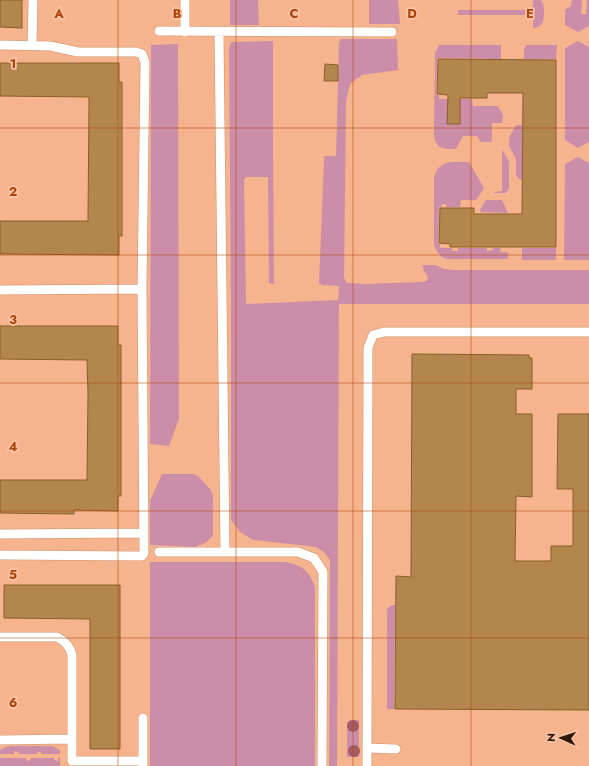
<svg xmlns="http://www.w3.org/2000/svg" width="589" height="766" font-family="Jost,sans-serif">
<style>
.green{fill:#cc8da9}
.building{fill:#b3864e;stroke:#895e25}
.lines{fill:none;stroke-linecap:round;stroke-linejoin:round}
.service-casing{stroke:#cc8e69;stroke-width:10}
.service{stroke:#fff;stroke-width:9}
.tree{fill:#a55b63}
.grid{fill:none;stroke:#b0450b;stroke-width:1;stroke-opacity:0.55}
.grid-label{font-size:13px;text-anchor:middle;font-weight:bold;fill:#b0450b;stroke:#f9c4a6;stroke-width:3.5;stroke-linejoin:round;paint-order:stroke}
</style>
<rect width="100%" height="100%" fill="#f5b48e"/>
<!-- green -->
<path class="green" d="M 230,0 L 258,0 L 259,25 L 230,25 Z
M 369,0 L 398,0 L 400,24 L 369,24 Z
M 533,0 L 541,0 C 544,4 544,8 544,13 C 544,22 542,27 533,28 L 533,15 L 458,15 L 458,10 L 533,10 Z
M 572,0 L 582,0 L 581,14 L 586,14 L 587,0 L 589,0 L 589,26 L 578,32 L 565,25 L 565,10 L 571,6 Z
M 341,39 L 397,39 L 398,70 L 362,75 L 350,84 L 346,102 L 344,278 L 347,283 L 365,284 L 422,282 L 426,281 L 428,279 L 427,275 L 424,271 L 422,265 L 435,265 L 444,269 L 454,270 L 589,270 L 589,304 L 339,304 L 337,766 L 329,766 L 330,560 L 324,552 L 316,547 L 253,540 L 240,532 L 231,520 L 231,304 L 229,49 L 231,42 L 273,41 L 273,161 L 274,284 L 269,283 L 268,177 L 246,177 L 244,180 L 246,304 L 338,300 L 339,286 L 322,285 L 319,283 L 324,160 L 324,156 L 336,156 L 339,43 Z
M 578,41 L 589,47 L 589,142 L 578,148 L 565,140 L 565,48 Z
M 178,44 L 179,419 L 169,446 L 150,444 L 151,45 Z
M 439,45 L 501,45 L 501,59 L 437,58 L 436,95 L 439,95 L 439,99 L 472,99 L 473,106 L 498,106 L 503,115 L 502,123 L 492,123 L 492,137 L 491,142 L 481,142 L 477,136 L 463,136 L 456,149 C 442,149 435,149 434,133 L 435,53 Z
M 526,45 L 557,45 L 556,59 L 524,59 L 524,50 Z
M 516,125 L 522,125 L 522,180 L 519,179 L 516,175 L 516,159 L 509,146 L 509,138 Z
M 502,149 L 509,161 L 509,189 L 506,193 L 495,193 L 494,192 L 502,191 Z
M 578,157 L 589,163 L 589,260 L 564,260 L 565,164 Z
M 452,162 L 469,162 L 484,188 L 476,200 L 461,200 L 460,207 L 446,207 L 446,204 L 442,204 L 441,207 L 439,207 L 438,244 L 440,244 L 440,248 L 452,248 L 452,251 L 458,251 L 458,248 L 487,248 L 487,251 L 493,250 L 493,248 L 500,248 L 501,252 L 508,252 L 508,259 L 447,259 C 439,256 436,252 434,244 L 434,177 C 437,167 443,163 452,162 Z
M 486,200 L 502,200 L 508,213 L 480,212 L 481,208 Z
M 522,248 L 556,248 L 556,260 L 522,260 Z
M 162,474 L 193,474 L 198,476 L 210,489 L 213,495 L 213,536 L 205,543 L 195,547 L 150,545 L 150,501 Z
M 150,562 L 286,562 C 303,566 309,570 315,587 L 315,766 L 150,766 Z
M 392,605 L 395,605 L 394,709 L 387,709 L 387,609 Z
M 350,720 L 359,720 L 359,756 L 358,757 L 347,757 L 347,723 Z
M 10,746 L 52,746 L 60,750 L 60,754 L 41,754 L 41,752 L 37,752 L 37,754 L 19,754 L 18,752 L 14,751 L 14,754 L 0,754 L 0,750 L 6,747 Z
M 0,758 L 26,758 L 27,760 L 30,761 L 31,758 L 54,758 L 54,760 L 58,761 L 58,758 L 60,758 L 60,766 L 0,766 Z"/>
<!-- building -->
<path class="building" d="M 0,0 L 22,0 L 22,28 L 0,27 Z
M 438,59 L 556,60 L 556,247 L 450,247 L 450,244 L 439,243 L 440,208 L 474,208 L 474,214 L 522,214 L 523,93 L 487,93 L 487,98 L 460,98 L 460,124 L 447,124 L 448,95 L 437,94 Z
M 0,63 L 119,63 L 119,82 L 122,82 L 122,236 L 119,236 L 119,255 L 0,254 L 0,221 L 88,221 L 89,103 L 89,97 L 0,96 Z
M 325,64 L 338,65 L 338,81 L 324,81 Z
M 0,326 L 118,326 L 118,345 L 121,345 L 121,496 L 118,496 L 118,511 L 74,510 L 74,514 L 0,513 L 0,480 L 87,480 L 88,394 L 87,360 L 0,359 Z
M 412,354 L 529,355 L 529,358 L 532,358 L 532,389 L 516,389 L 516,414 L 532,414 L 532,497 L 516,496 L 515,561 L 551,561 L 551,546 L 573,546 L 573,489 L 557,489 L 558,414 L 589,414 L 589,710 L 395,709 L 396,576 L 411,577 Z
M 4,585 L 120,585 L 120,749 L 90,749 L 90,619 L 4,618 Z"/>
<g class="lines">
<!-- service casing -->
<g class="service-casing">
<path id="service" d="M 185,0 L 185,32
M 159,31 L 392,32
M 219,32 L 225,552
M 0,45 L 50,46 L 78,52 L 136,52 L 142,54 L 145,62 L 142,289 L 144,553 L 142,556 L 0,555
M 32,45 L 33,0
M 0,290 L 142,289
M 0,534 L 144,533
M 159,552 L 298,552 L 314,558 L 323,572 L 322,766
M 0,637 L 57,637 C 65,641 70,646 72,655 L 72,739 L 0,740
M 72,739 L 72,761 L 143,761 L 143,766
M 367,748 L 396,749
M 143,761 L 143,718
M 367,766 L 368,348 L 373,335 L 384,332 L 589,332"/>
</g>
<!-- service -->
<use href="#service" class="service"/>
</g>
<!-- trees -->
<g class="tree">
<circle cx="353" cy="726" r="6"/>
<circle cx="354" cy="751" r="6"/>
</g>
<!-- grid -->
<path class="grid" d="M 118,0 L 118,766M 236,0 L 236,766M 353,0 L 353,766M 471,0 L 471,766M 0,128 L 589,128M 0,255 L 589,255M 0,383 L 589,383M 0,511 L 589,511M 0,638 L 589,638"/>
<g class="grid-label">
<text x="59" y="18">A</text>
<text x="177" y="18">B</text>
<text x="294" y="18">C</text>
<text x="412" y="18">D</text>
<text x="530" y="18">E</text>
<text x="13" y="68">1</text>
<text x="13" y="196">2</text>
<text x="13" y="324">3</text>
<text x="13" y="451">4</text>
<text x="13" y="579">5</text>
<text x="13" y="707">6</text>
</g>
<!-- north arrow -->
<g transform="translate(561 738) rotate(273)" stroke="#f9c4a6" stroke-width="3" paint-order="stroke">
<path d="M0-3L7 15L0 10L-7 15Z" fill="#2e1708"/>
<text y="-6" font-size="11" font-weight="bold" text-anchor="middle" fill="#2e1708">N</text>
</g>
</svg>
